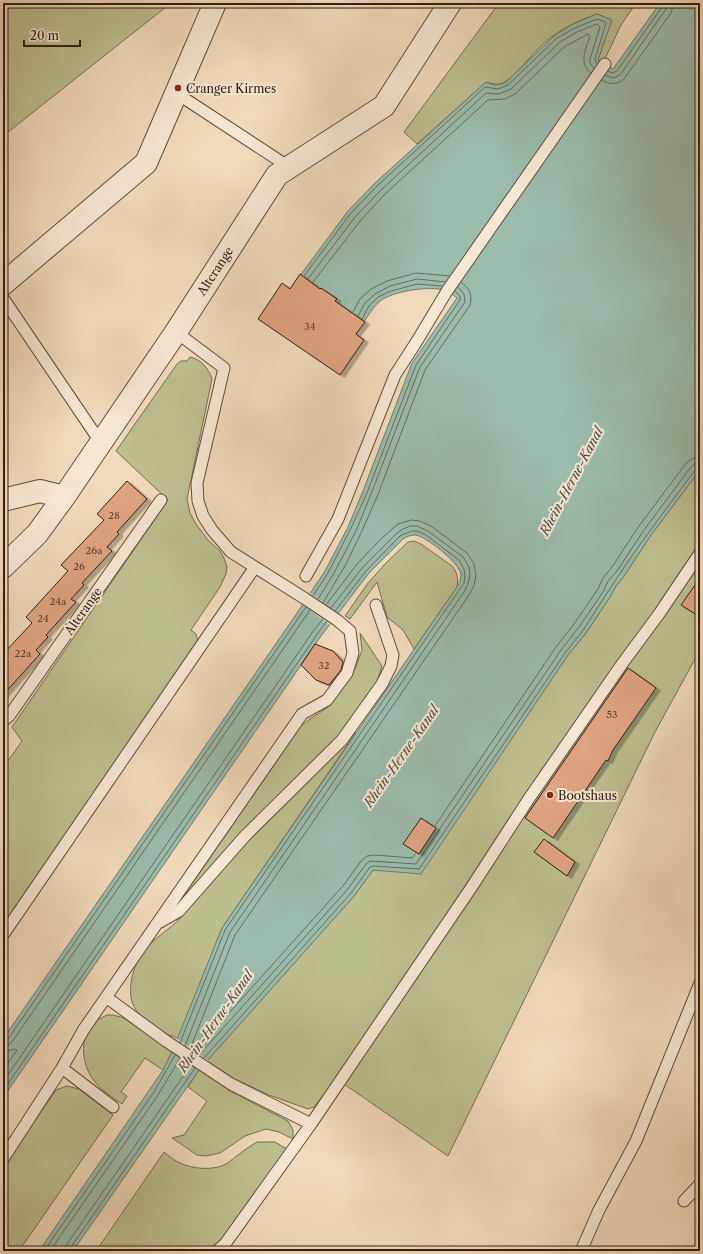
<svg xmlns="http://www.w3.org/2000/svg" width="703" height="1254" font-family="'Libre Caslon Text',serif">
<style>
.green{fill:#bdbe8e;stroke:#766f52}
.water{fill:#9bbbab;stroke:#707d6f}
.pier{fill:#f1dabb}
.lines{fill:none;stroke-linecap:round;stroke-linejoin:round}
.shore{stroke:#656e60;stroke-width:1}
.building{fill:#e0a381;stroke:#2f2015;filter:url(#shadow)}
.lane-casing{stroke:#604e3e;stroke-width:13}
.street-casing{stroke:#604e3e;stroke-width:24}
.lane{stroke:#f6e7d3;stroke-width:11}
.street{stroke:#f6e7d3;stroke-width:22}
.poi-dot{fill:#8f2418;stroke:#f6e7d3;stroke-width:1.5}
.labels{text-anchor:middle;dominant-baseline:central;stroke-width:4;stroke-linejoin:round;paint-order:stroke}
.number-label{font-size:10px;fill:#5b4130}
.poi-label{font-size:12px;fill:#2f2015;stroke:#f6e7d3;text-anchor:start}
.street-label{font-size:12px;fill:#2f2015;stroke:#f6e7d3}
.water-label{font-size:13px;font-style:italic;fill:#4f4e42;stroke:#f6e7d3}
</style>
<defs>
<filter id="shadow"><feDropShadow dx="4.5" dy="2.5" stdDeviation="0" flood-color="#0004"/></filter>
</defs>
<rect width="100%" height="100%" fill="#f1dabb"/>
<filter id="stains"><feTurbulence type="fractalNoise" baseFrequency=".005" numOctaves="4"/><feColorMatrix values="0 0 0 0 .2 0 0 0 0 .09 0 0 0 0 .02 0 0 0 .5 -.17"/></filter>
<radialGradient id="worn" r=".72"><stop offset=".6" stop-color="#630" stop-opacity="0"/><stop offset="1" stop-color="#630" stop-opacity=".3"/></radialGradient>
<!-- green -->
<path class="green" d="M 14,3 L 171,3 L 3,136 L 3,12 Z
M 499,3 L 636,3 L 621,25 L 603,63 L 598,60 L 611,20 L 597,14 C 574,22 554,32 537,50 C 527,60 518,73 506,81 C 499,86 493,84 486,82 L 417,144 L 404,132 Z
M 190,357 C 201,359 209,369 212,379 L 187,499 L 190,513 L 196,524 L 208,540 L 220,551 L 224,558 L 227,567 L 226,574 L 220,587 L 191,630 L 196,634 L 198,642 L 3,924 L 3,768 L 22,741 L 12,727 L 168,500 L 116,451 L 177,364 L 181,361 L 187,361 Z
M 700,470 L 700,650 L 655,732 L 448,1156 L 344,1084 L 337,1078 L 314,1107 L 308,1109 L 269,1095 L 235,1079 L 228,1090 L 288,1121 L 293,1130 L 293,1139 L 279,1132 L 266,1129 L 245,1136 L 220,1153 L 206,1156 L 197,1155 L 172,1138 L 184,1135 L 207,1101 L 188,1087 L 199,1070 L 354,896 L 373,870 L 431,857 L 568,655 L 586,633 L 610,597 L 616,586 L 624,576 L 651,535 Z
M 414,541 L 421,544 L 452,566 C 458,573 458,578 457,587 L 414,649 L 403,630 L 387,617 L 377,582 L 350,619 L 345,616 L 368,583 L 386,563 L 408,542 Z
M 360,633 L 382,666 L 377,682 L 340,738 L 178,904 L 301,726 L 310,719 L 327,708 L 355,669 L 362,650 Z
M 356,732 L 222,928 L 178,1039 L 171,1035 L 170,1036 C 154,1026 134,1017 131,997 C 129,983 134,965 142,953 C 153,938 170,930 182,916 C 204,892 224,865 247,841 C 282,803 319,768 356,732 Z
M 107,1015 L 113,1015 L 124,1018 L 172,1052 L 163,1070 L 145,1058 L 121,1092 L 127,1096 L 122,1104 C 112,1097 99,1089 92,1078 C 81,1061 79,1035 96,1021 C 99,1019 103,1017 107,1015 Z
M 67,1086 L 79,1089 L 113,1115 L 19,1251 L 3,1251 L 3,1166 L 56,1090 Z
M 257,1142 L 275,1142 L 287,1149 L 243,1212 L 217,1244 L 204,1251 L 96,1251 L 164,1152 C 169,1156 175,1161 180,1163 C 193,1169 213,1171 226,1164 C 236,1157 246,1148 257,1142 Z"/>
<!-- water -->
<path class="water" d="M 660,3 L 700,3 L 700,470 L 651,535 L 624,576 L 616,586 L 610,597 L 586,633 L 568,655 L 421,874 L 373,870 L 354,896 L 199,1070 L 73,1251 L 39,1251 L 163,1070 L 172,1052 L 222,928 L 457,587 C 459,583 461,579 461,575 C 461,564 426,536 415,535 C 410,535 406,537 403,539 L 369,573 L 321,636 L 3,1098 L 3,1039 L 295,616 L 325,571 L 348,527 L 363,491 L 412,363 L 457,298 C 454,296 450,292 447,291 C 431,285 393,291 380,301 C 370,310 364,323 356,334 L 290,289 L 348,211 L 375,183 L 486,82 C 493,86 499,86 506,82 L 555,35 L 573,24 L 597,14 L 612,20 L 598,60 L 613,69 Z"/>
<!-- pier -->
<path class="pier" d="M 309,592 L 340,615 L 332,626 L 301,604 Z
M 176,1038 L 209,1061 L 200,1071 L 170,1051 Z"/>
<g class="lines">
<!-- shore -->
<path class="shore" d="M 608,71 L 612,73 L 617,71 L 662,7 L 663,3
M 605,75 L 613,78 L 620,75 L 666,9 L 668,3
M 602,80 C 610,85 617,85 624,79 L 671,13 L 674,3
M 304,276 L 351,213 L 377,186 L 485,87 L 498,89 L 508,85 L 557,38 L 575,28 L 597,19 L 605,22 L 606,23 L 595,59 L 597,64
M 308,279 L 355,217 L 381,190 L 486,93 L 499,94 L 511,89 L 560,42 L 577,32 L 597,24 L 600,27 L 590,59 L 590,64 L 594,68
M 313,282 L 360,221 L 385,194 L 488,100 L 505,99 L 515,94 L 564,47 L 588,34 L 590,36 C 586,49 578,63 591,73
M 353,312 L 360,299 L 371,289 L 387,281 L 416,273 L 450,276
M 358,316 L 365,303 L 375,294 L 390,286 L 417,279 L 446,282
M 362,319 L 369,306 L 378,297 L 391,291 L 417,284 L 442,286
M 313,596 L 328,573 L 351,528 L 367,493 L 416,365 L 460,300 L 460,296 L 455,291
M 318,599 L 333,575 L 356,531 L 371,494 L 420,367 L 465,302 L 464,294 L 458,287
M 323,603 L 346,564 L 361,533 L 377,497 L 425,370 L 470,305 C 473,294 469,288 461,282
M 435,826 L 556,647 L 574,624 L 598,589 L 603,578 L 612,567 L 639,526 L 687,462 L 694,458 L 700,457
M 3,1041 L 8,1039 L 306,607
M 180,1043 L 225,930 L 460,589 L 464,583 L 465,575 L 464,569 L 459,560 L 426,535 L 417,531 L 411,531 L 400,536 L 366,571 L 335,611
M 3,1046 L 8,1045 L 12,1042 L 310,610
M 185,1046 L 230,932 L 464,592 L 468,584 L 470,575 L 469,567 L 463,557 L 428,531 L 417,526 L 410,526 L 403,529 L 397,533 L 363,567 L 331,608
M 190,1049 L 235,935 L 469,595 L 474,586 L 476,575 L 474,564 L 467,553 L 431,526 L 420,521 L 411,520 L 398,524 L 382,538 L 357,564 L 326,605
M 3,1052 L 15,1049 L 17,1050 L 3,1071
M 194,1052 L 343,886 L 361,861 L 367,856 L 375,855 L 412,858 L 416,853
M 199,1055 L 347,890 L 366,864 L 370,861 L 416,864 L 561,650 L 579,627 L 603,592 L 608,581 L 617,571 L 644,530 L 691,467 L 695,464 L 700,463
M 204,1058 L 351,893 L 370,867 L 374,866 L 419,869 L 565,653 C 571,645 578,637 584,629 C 605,596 626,563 649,532 C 664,511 680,491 695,470 L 700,468
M 3,1082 L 314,630 L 323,619
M 3,1091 L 318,633 L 327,621
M 44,1251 L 154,1092 L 175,1055
M 50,1251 L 158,1095 L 180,1058
M 65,1251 L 67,1244 L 191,1065
M 71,1251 L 71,1247 L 195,1068"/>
</g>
<!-- building -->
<path class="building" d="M 300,274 L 320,289 L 321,288 L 337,299 L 335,301 L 365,322 L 356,334 L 364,340 L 340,375 L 258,319 L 282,283 L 290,289 Z
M 127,481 L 147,499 L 117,532 L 119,534 L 107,547 L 112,551 L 82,583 L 84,585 L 71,599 L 76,602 L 46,635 L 48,637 L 36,650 L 40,654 L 3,695 L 3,654 L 32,623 L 26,617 L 68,571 L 61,565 L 104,520 L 97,514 Z
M 700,578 L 700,617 L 681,605 Z
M 315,644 L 333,651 L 343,662 L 341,670 L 329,685 L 316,680 L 301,665 Z
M 628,668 L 656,688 L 613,750 L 608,761 L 606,760 L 553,838 L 525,818 Z
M 421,818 L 436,828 L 419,854 L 403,844 Z
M 544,839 L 575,862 L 567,876 L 534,852 Z"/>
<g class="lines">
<!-- lane casing -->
<g class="lane-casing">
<path id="lane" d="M 176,93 L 289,167
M 3,298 L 101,443
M 306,576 L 338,519 L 395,375 L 417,341 L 447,291 L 605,64
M 3,721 L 9,716 L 161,500
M 160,922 L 179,911 L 245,836 L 342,740 L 382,684 L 391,666 L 393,655 L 376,605
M 3,935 L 255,567
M 106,997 L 166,1041 L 231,1084 L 311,1124
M 62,1068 L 113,1107
M 3,1159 L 62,1068 L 84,1029 L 302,714 L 327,700 L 347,673 L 353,653 L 350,631 L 337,620 L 304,598 L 231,552 L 212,530 L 203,516 L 198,501 L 197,483 L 224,368 L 176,332
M 684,1201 L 700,1184
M 217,1251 L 225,1244 L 311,1124 L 471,888 L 528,800 L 622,664 L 659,614 L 700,553
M 581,1251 L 599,1210 L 636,1141 L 700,983"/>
</g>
<!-- street casing -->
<g class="street-casing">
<path id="street" d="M 3,284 L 146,163 L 215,3
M 3,500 L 40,491 L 64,497
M 3,567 L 37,534 L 64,497 L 176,332 L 277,175 L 384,106 L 450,3"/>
</g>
<!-- lane -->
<use href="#lane" class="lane"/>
<!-- street -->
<use href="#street" class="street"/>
</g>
<!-- markers -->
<g class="poi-dot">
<circle cx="178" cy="88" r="4"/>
<circle cx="550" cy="795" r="4"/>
</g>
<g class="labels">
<!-- number labels -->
<g class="number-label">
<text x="310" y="326">34</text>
<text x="114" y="515">28</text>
<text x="94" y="550">26a</text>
<text x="79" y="566">26</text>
<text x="58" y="601">24a</text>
<text x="43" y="618">24</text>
<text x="23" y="653">22a</text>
<text x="324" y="665">32</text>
<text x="612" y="714">53</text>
</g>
<!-- poi labels -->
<g class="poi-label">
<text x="186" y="88">Cranger Kirmes</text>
<text x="558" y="795">Bootshaus</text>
</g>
<!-- street labels -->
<g class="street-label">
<text transform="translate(215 271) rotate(-57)">Altcrange</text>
<text transform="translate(83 611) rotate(-55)">Altcrange</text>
</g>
<!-- water labels -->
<g class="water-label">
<text transform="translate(571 481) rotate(-62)">Rhein-Herne-Kanal</text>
<text transform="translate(401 756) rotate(-55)">Rhein-Herne-Kanal</text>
<text transform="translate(215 1021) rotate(-55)">Rhein-Herne-Kanal</text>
</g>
</g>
<!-- margin -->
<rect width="703" height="1254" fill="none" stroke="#f1dabb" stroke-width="16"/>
<rect x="4" y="4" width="695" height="1246" fill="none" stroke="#2f2015" stroke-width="2"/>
<rect x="8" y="8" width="687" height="1238" fill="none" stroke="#2f2015"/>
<!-- scale -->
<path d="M24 40v6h56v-6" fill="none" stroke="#2f2015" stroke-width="2"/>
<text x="30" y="40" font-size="12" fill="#2f2015" stroke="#f6e7d3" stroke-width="3" paint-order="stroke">20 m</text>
<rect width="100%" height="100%" filter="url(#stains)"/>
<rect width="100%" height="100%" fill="url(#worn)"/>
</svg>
